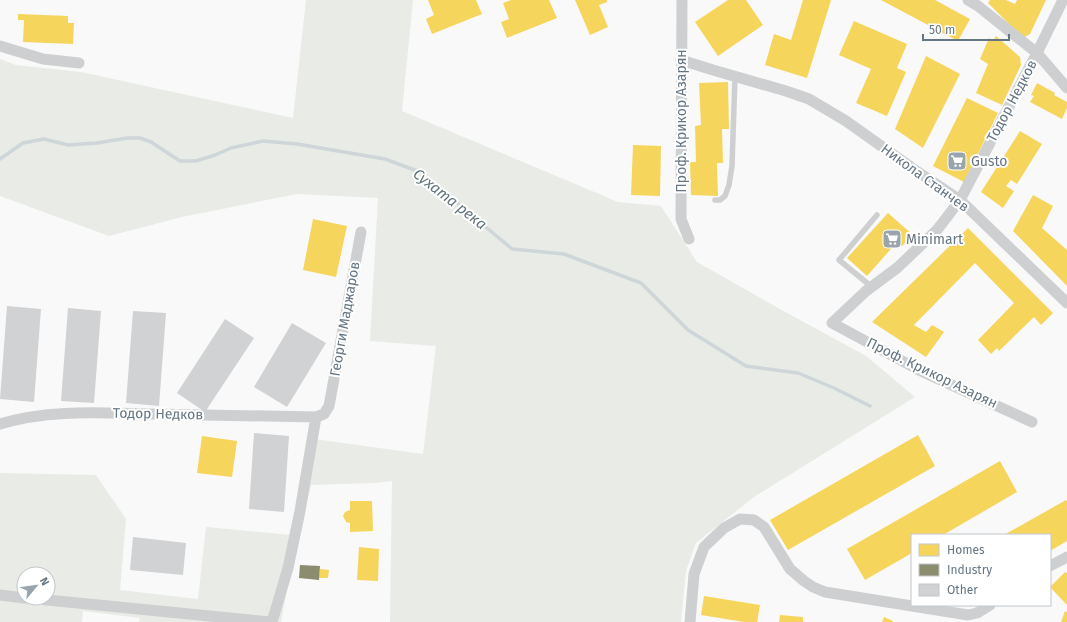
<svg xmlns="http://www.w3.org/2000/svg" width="1067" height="622" font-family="'Fira Sans',sans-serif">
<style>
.green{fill:#e8ebe6;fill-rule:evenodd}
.homes{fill:#f6d55c}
.industry{fill:#8c8c6e}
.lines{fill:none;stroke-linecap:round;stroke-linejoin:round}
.stream{stroke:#ced6d9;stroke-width:3.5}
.building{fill:#d0d2d3}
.lane{stroke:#cecfd0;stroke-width:5.5}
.street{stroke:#cecfd0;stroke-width:11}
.labels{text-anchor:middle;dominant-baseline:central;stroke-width:4;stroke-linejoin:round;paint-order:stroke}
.street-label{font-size:14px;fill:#657683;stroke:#fff}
.poi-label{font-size:14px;fill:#657683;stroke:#fff;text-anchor:start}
.water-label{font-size:15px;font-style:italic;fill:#60757c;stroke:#fff}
</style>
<rect width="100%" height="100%" fill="#f9f9f9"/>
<!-- green -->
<path class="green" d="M 306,0 L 413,0 L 402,111 L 618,202 L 661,206 L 697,262 L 778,308 L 866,356 L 915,397 L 754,497 L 696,543 L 686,571 L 681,622 L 390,622 L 392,481 L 373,483 L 311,485 L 289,579 L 281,622 L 139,622 L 140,618 L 83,611 L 82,622 L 0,622 L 0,473 L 96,475 L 126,519 L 120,590 L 198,599 L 206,527 L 291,535 L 307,438 L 423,454 L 436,346 L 370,341 L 378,198 L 297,194 L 182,217 L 109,236 L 0,196 L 0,59 L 16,65 L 81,72 L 293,118 ZM 24,574 L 48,574 L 48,598 L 24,598 Z"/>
<!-- homes -->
<path class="homes" d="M 428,0 L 476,0 L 482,14 L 432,34 L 426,19 L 434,15 Z
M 511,0 L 549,0 L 557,18 L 507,38 L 501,22 L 509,19 L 503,3 Z
M 575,0 L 607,0 L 607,2 L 599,5 L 608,27 L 590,35 Z
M 728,0 L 746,0 L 763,25 L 718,56 L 695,22 Z
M 803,0 L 831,0 L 807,78 L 765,65 L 774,34 L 791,40 Z
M 881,0 L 935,0 L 970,19 L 958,41 Z
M 990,0 L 1006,0 L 1015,4 L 1017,0 L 1046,0 L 1030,34 L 1023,38 L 988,3 Z
M 18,14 L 68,16 L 68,23 L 74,23 L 73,44 L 23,42 L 24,20 L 18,20 Z
M 854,21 L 907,44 L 897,68 L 906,72 L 887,116 L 856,103 L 871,69 L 839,55 Z
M 996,36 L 1020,57 L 1021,65 L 1002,105 L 976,93 L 988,64 L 980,59 L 989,38 L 993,41 Z
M 926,56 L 960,74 L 923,148 L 895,129 Z
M 728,82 L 729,129 L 722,129 L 723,163 L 717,163 L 718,196 L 691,195 L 690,162 L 696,162 L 695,126 L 701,125 L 699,83 Z
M 1037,83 L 1055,93 L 1054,95 L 1067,102 L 1067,108 L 1062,119 L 1030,102 L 1034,96 L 1031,95 Z
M 967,98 L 998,113 L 964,182 L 933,166 Z
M 1020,131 L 1042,144 L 1017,184 L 1011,180 L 1006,186 L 1014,191 L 1003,208 L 981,192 Z
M 633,145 L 661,146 L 660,196 L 631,195 Z
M 1033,195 L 1053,206 L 1042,228 L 1067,250 L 1067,286 L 1013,231 Z
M 888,213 L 913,235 L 902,246 L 897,242 L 867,276 L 847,258 Z
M 313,219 L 347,226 L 336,277 L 303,270 Z
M 968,228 L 1053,313 L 1041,325 L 1034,317 L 999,351 L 997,348 L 991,354 L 978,340 L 1014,303 L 975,263 L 914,325 L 926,332 L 932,325 L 944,332 L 926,357 L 872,322 Z
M 918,435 L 935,466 L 788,550 L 770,520 Z
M 202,436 L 237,441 L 232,477 L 197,473 Z
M 1000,461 L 1017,492 L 943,535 L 912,535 L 912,553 L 865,580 L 847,549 Z
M 1066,500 L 1067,501 L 1067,541 L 1050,551 L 1050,535 L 1004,535 Z
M 350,501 L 372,501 L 373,531 L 350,532 L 350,523 L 346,522 L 343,516 L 345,512 L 350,510 Z
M 359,547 L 379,549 L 378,581 L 357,580 Z
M 320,569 L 329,570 L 328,578 L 319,578 Z
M 1065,572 L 1067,573 L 1067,605 L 1050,587 Z
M 704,596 L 760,605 L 757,622 L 744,622 L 701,615 Z
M 1065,611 L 1067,612 L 1067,622 L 1061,622 Z
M 780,615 L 803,617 L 803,622 L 779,622 Z
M 884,617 L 893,621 L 893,622 L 882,622 Z"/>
<!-- industry -->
<path class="industry" d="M 300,565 L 320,566 L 319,580 L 299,578 Z"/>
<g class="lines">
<!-- stream -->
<path class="stream" d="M 0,159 L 23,143 L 44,139 L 68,145 L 97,143 L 127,138 L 140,138 L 151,142 L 180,161 L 196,161 L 215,155 L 231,148 L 263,141 L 297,144 L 385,159 L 420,172 L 512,249 L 564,254 L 641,283 L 688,330 L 746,366 L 798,373 L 834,388 L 870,406"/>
</g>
<!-- building -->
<path class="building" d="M 7,306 L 41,309 L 34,402 L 0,399 Z
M 68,308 L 101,311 L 94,403 L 61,401 Z
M 133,311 L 166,313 L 159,406 L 126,403 Z
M 225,319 L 254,338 L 205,412 L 177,393 Z
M 292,323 L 326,343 L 287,407 L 254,387 Z
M 254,433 L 289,436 L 284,512 L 249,509 Z
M 133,537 L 186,543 L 183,575 L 130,570 Z"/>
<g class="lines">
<!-- lane -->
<path class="lane" d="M 715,200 L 720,200 L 725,196 L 729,185 L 732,166 L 735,76
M 872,287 L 839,260 L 877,215"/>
<!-- street -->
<path class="street" d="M 682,0 L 681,219 L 689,239
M 968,0 L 978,6 L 1037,53 L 1067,88
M 0,46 L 43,59 L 79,63
M 681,60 L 713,70 L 786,91 L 809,99 L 846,121 L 915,170 L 960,200 L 1067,303
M 1032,422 L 921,371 L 832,323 L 866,291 L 897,268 L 937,230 L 960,200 L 1037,53 L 1063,0
M 0,424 C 49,409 101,413 151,414 C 206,415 261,416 316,417 L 324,414 L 329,406 L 361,232
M 1050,566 L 1067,557
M 0,595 L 24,598
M 27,598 L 270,622
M 272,622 L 288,568 L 300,511 L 316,417
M 690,622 L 694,574 L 704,547 L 724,528 L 740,519 L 754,520 L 764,527 L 790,569 L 804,581 L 813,587 L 825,592 L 968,615 L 977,613 L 990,605"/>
</g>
<!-- icons -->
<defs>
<g id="supermarket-square" transform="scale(1)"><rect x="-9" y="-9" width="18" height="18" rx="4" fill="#99a4ac" stroke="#fff"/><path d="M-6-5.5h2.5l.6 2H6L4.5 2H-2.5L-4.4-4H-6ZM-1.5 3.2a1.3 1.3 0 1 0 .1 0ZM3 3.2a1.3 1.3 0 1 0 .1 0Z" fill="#fff"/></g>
</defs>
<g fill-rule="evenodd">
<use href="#supermarket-square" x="957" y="161"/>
<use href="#supermarket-square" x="892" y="239"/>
</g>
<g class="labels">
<!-- street labels -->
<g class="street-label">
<text transform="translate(1012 101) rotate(-62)">Тодор Недков</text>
<text transform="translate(681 121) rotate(-90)">Проф. Крикор Азарян</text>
<text transform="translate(925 178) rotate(36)">Никола Станчев</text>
<text transform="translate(345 319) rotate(-80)">Георги Маджаров</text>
<text transform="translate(932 373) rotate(26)">Проф. Крикор Азарян</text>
<text transform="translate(158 414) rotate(1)">Тодор Недков</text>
</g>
<!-- poi labels -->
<g class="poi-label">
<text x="971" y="161">Gusto</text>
<text x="906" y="239">Minimart</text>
</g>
<!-- water labels -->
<g class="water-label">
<text transform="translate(450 199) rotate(38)">Сухата река</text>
</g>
</g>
<!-- legend -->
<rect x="911" y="534" width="140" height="72" fill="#ffffff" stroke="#c1c8cd"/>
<rect x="919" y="544" width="20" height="12" fill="#f6d55c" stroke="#c1c8cd"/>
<text x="947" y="554" font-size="12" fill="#657683">Homes</text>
<rect x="919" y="564" width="20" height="12" fill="#8c8c6e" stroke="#c1c8cd"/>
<text x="947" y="574" font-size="12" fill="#657683">Industry</text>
<rect x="919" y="584" width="20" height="12" fill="#d0d2d3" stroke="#c1c8cd"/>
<text x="947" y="594" font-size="12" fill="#657683">Other</text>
<!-- north arrow -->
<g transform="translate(36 586) rotate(61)"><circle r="19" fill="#ffffff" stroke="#c1c8cd"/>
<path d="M0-3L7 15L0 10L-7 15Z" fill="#99a4ac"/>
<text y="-6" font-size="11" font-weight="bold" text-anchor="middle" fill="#657683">N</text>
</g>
<!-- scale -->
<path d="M923 34v6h86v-6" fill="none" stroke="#657683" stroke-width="2"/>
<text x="929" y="34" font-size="12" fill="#657683" stroke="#ffffff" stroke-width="3" paint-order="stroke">50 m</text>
</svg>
